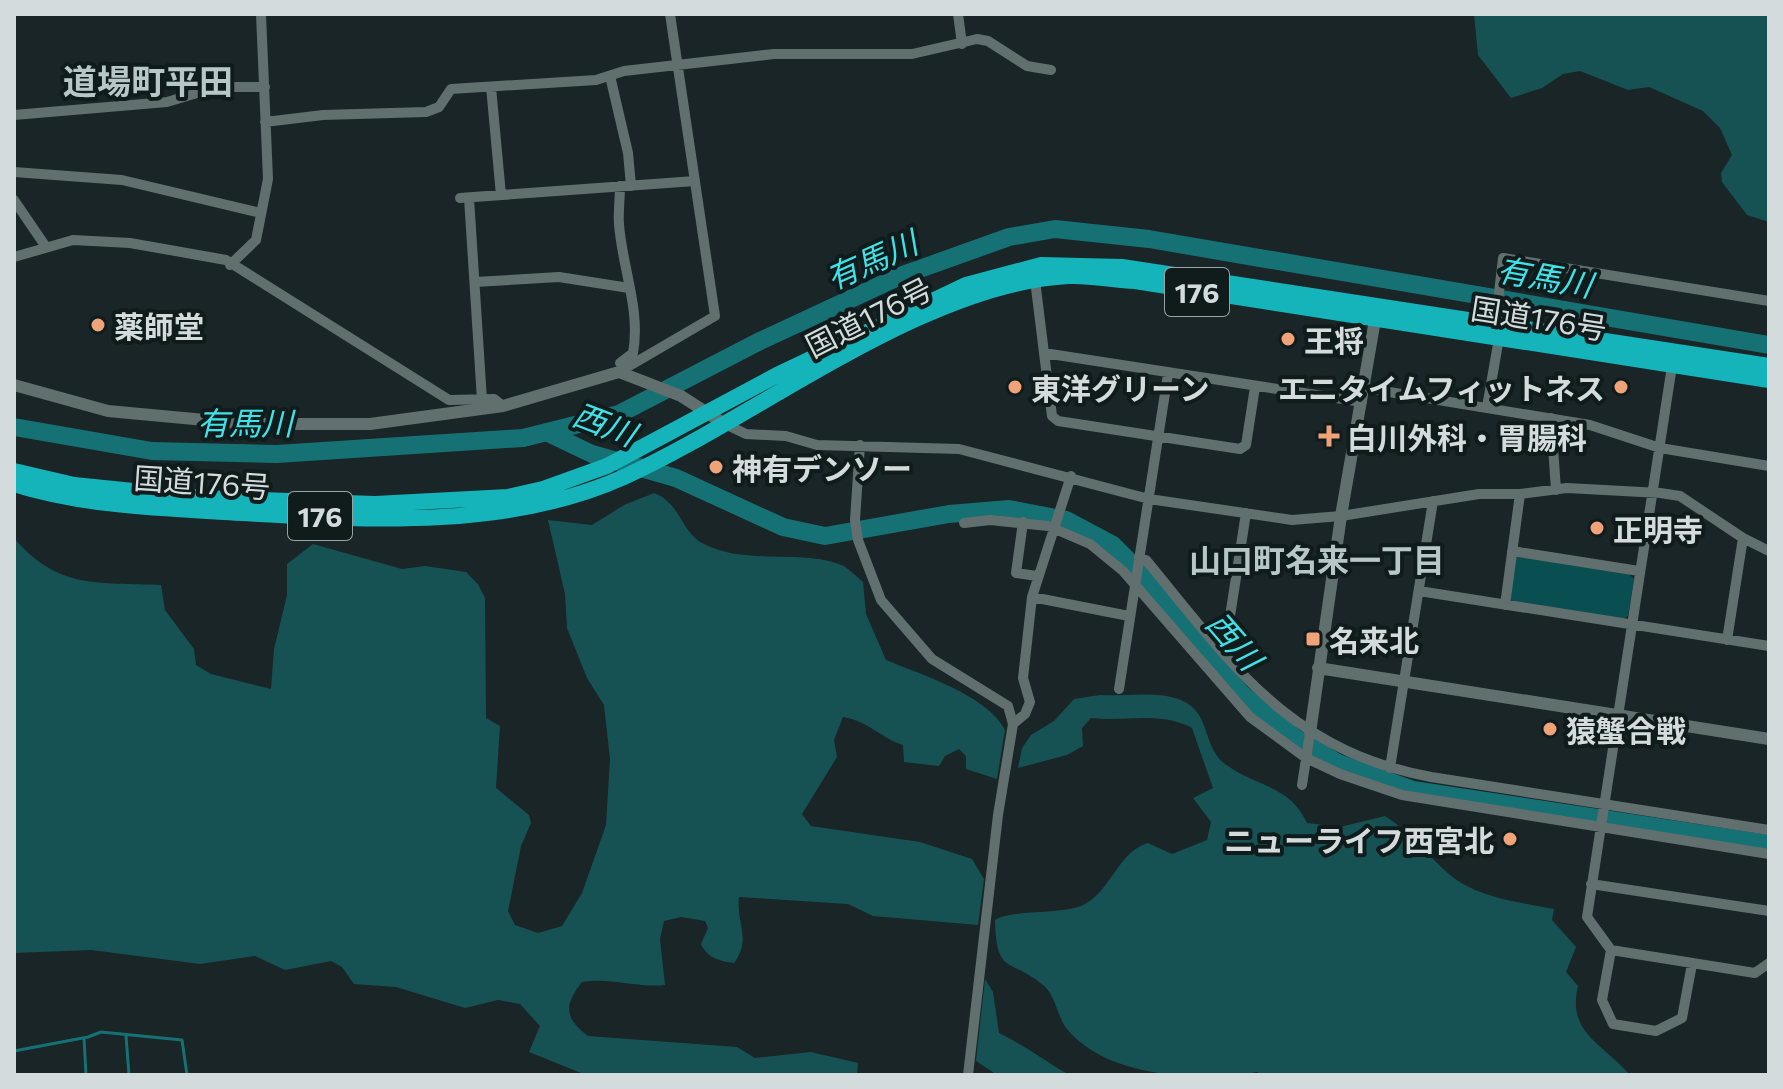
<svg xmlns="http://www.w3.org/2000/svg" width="1783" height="1089" font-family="Commissioner,'Noto Sans JP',sans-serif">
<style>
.green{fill:#094f51}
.forest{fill:#165254}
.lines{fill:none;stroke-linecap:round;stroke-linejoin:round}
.stream{stroke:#157174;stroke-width:3}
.river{stroke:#157174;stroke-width:18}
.minor{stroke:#616f6f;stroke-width:10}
.tertiary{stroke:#616f6f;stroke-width:12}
.trunk{stroke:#14b4ba;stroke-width:16}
.poi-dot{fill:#f0a279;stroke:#101c1c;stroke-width:3}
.labels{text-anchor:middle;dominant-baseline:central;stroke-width:8;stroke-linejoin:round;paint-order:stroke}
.shield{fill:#101c1c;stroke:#99a2a2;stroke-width:2}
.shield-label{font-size:28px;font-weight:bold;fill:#d4dbdc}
.street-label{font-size:30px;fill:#d4dbdc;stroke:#101c1c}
.poi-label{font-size:30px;font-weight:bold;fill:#d4dbdc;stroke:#101c1c;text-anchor:start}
.water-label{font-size:32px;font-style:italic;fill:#3fe2e8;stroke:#101c1c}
.neighbourhood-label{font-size:32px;font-weight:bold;fill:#b7c7c7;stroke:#101c1c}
.quarter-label{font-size:34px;font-weight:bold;fill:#b7c7c7;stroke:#101c1c}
</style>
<rect width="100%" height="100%" fill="#192526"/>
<!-- green -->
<path class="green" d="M 1520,555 L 1627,572 L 1634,579 L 1628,616 L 1623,619 L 1512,602 L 1509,596 L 1515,559 Z"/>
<!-- forest -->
<path class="forest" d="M 1474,14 L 1769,14 L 1769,222 L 1747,215 L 1722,182 L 1721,173 L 1732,155 L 1720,128 L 1703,111 L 1649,87 L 1628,90 L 1580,71 L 1563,74 L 1542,88 L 1511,98 L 1478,55 Z
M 654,493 C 682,504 680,532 704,544 C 746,566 803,548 844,566 C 850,570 857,577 863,582 L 866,614 L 886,660 C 922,675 987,695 1005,730 L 997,779 L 966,769 L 966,756 L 959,749 L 945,756 L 939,766 L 904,762 L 903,745 C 881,738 868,721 843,717 L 834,740 L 837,757 L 802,814 L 811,826 L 920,842 L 972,859 L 984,879 L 978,925 L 873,916 L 848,904 L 739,897 C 736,924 752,939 734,963 C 720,961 707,958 701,944 L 708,928 L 705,921 L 681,917 L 664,921 L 660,939 L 665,985 C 636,988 610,977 582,982 C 564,1005 564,1018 588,1036 L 737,1047 L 755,1058 L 811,1052 L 858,1063 L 857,1075 L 581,1073 L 529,1052 L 540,1026 L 520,1004 L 498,1000 L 465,1008 L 396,987 L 354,984 L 342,967 L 331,961 L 285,970 L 255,956 L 200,964 L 91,950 L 14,953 L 14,538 C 58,590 99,582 161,585 L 165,610 L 194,649 L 196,665 L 211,674 L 271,689 L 274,649 L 287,595 L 287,564 L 313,544 L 402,569 L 425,566 L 466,572 L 478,584 L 485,598 L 486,718 L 500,726 L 496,788 L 529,815 L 531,823 L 521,846 L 508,911 L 515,925 L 538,933 L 562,926 L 582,893 L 606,825 L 610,759 L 604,705 L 587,678 L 567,628 L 565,594 L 548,520 L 592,525 L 624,505 Z
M 1100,695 C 1126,697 1170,688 1191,706 C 1209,720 1205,749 1225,764 C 1256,787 1290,785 1307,823 L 1340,827 L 1385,816 C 1410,832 1427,855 1449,874 C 1477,898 1519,902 1554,909 L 1552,920 L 1576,947 L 1566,972 L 1578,986 C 1567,1033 1601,1042 1630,1075 L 1262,1075 L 1257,1072 C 1200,1082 1107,1078 1067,1029 C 1057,1017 1056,996 1044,986 C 1011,957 996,977 995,920 C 1014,909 1057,915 1081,906 C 1111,893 1117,852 1148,843 L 1172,854 L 1207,840 L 1211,822 L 1193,798 L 1213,788 L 1192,728 C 1160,711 1126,722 1091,718 L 1082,728 L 1083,746 L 1067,755 L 1018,768 L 1022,748 L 1031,735 L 1054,721 L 1074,699 Z
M 985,979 L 993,992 L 999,1033 C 1024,1045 1045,1061 1069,1075 L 997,1075 L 976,1061 Z"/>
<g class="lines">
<!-- stream -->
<path class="stream" d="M 126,1036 L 129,1075
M 84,1038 L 86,1075
M 14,1051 L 88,1037 L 101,1032 L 182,1040 L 187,1075"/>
<!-- river -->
<path class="river" d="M 14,427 L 152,451 L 277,454 L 523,438 L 619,414 L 758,342 L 900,276 L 1009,237 L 1055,229 L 1149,239 L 1769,345
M 546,432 L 592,454 L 676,478 L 783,527 L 825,536 L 949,514 L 1009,509 L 1066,520 L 1113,545 L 1130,562 L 1242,694 L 1294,737 L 1338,763 L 1413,790 L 1769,844"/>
<!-- minor -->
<path class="minor" d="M 958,14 L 962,44
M 610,76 L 628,153 L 631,186
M 491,87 L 501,195
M 14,115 L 167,102 L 217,87 L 265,87
M 265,122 L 323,115 L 426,112 L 439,107 L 451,89 L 596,80 L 624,71 L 774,54 L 912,54 L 977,39 L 988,41 L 1027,66 L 1051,70
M 14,172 L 122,180 L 261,213
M 460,198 L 695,181
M 469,198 L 482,400
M 14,200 L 46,247
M 14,257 L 73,240 L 130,243 L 226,260 L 449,400 L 494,399 L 503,406
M 230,265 L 256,240 L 268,179 L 261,14
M 1035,280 L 1044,353 L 1362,402
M 475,282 L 559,277 L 629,288
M 1495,327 L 1503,258 L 1769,301
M 1044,353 L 1052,416 L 1058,421 L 1240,449 L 1246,445 L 1255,387
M 620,363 L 633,353 C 641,310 622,267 619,224 C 618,212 620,199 620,186
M 1672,366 L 1587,917 L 1611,950 L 1755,973 L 1769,963
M 619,372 L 715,316 L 670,14
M 1365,388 L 1590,425 L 1660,448 L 1769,466
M 1487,407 L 1499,338
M 1551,418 L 1556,490
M 723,423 L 746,434 L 786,436 L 817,445 L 959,449 L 1149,499 L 1292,520 L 1341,516 L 1479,494 L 1520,494 L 1567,488 L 1660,493 L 1680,496 L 1743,538 L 1769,551
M 860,445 L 855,520 L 858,540 L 881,600 L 932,659 L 1008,706 L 1013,724 L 998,815 L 968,1075
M 1023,522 L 1016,573 L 1037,576
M 964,523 L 990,520 L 1048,526 L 1090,544 L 1123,571 L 1250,717 L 1306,758 L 1340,774 L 1402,795 L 1769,854
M 1512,551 L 1639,571
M 1139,557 L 1146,560 C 1233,665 1287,750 1431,777 L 1769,830
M 1419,591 L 1769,646
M 1032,597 L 1129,616
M 1505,605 L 1520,494
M 1727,640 L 1743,538
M 1219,648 L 1226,642 L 1246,513
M 1119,689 L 1168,374
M 1013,724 L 1025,714 L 1030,702 L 1023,678 L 1032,597 L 1071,476
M 1390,768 L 1433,501
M 1302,785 L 1310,733
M 1591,884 L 1769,911
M 1611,950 L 1602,1000 L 1613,1024 L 1656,1031 L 1682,1018 L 1692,964"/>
<!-- tertiary -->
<path class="tertiary" d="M 14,385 L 108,411 L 248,424 L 370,424 L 503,406 L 619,372 L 681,396 L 723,423
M 1318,668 L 1769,739
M 1310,733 L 1341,516 L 1376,314"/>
<!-- trunk -->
<path class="trunk" d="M 14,471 L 74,485 L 202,498 L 375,504 L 508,497 L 543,489 L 607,466 L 777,375 L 966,285 L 1041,265 L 1122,267 L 1769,366
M 14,484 C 81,505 154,508 224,512 C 354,519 502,532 624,477 C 757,417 923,283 1069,276 C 1090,275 1113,280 1135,281 L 1769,380"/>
</g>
<!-- markers -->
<g class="poi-dot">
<circle cx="98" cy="325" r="8"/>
<circle cx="1288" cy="339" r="8"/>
<circle cx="1015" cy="387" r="8"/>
<circle cx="1621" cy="387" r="8"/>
<path d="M1325 424h8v8h8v8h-8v8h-8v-8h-8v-8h8z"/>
<circle cx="716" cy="467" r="8"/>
<circle cx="1597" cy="528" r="8"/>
<rect x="1305" y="631" width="16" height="16" rx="4"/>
<circle cx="1550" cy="729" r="8"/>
<circle cx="1510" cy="839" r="8"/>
</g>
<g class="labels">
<!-- shield labels -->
<g class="shield">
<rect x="1165" y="268" width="64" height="48" rx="6"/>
<rect x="288" y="492" width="64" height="48" rx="6"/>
</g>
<g class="shield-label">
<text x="1197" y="292">176</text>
<text x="320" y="516">176</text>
</g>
<!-- street labels -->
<g class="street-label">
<text transform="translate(868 316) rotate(-27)">国道176号</text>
<text transform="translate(1539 317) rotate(9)">国道176号</text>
<text transform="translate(202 481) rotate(4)">国道176号</text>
</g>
<!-- poi labels -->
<g class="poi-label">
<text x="114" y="325">薬師堂</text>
<text x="1304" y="339">王将</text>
<text x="1031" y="387">東洋グリーン</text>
<text x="1605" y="387" text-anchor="end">エニタイムフィットネス</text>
<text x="1347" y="436">白川外科・胃腸科</text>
<text x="732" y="467">神有デンソー</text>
<text x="1613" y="528">正明寺</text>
<text x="1329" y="639">名来北</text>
<text x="1566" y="729">猿蟹合戦</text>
<text x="1494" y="839" text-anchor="end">ニューライフ西宮北</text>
</g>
<!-- water labels -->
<g class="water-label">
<text transform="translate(871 259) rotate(-24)">有馬川</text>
<text transform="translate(1545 276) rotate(10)">有馬川</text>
<text x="245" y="422">有馬川</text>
<text transform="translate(605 423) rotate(21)">西川</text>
<text transform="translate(1235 640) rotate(49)">西川</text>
</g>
<!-- neighbourhood labels -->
<g class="neighbourhood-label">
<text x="1317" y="559">山口町名来一丁目</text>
</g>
<!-- quarter labels -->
<g class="quarter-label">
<text x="148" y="80">道場町平田</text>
</g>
</g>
<!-- border -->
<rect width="1783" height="1089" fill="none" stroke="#d4dbdc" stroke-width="32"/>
</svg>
